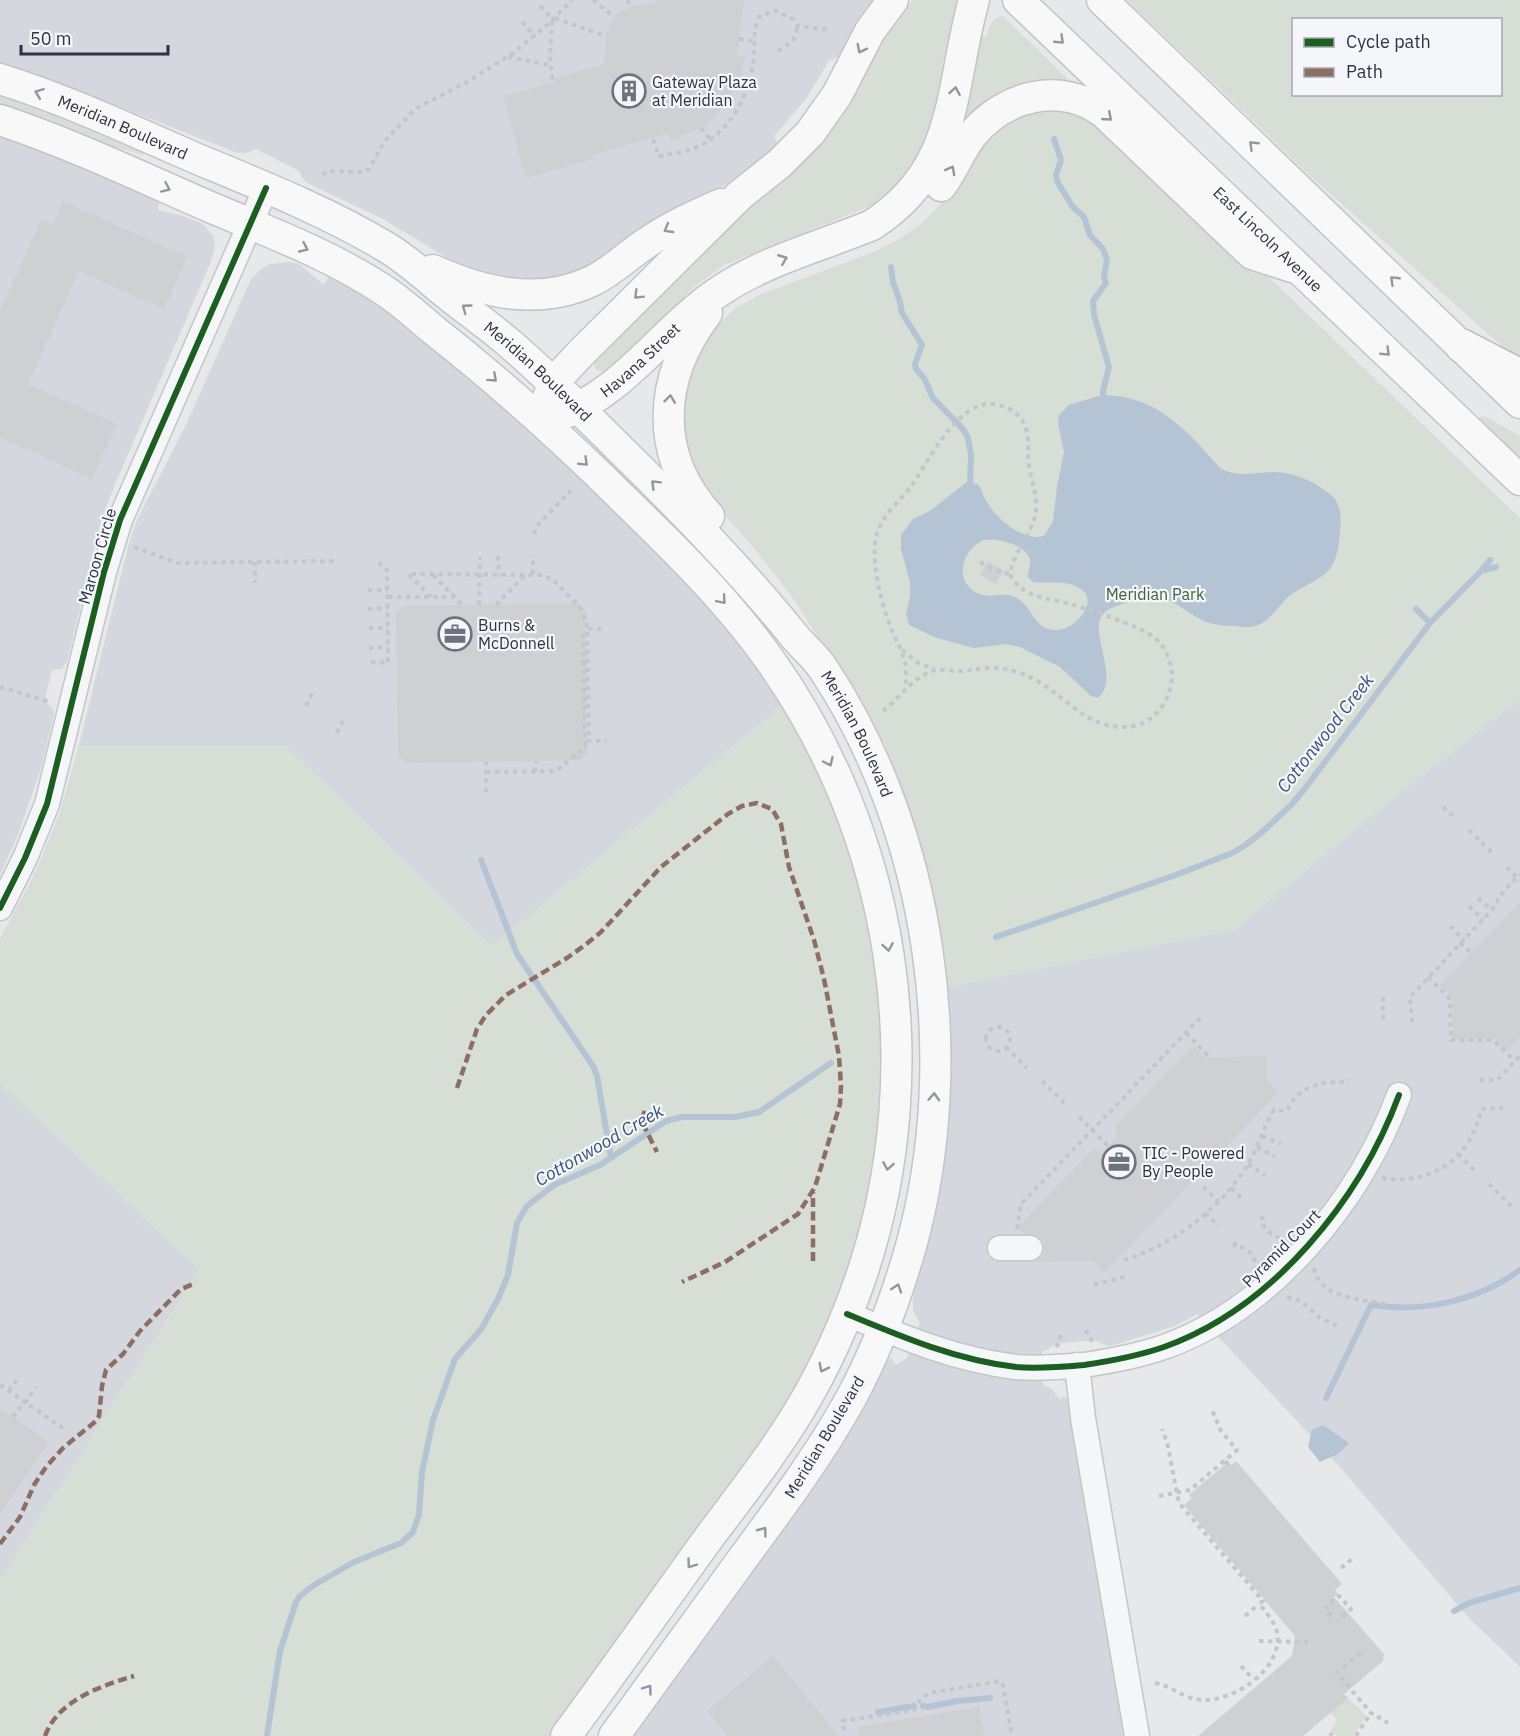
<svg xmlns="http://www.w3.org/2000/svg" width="1520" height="1736" font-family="'IBM Plex Sans',sans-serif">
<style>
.built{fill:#d4d7dd}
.green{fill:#d6ded6;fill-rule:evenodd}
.water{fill:#b4c4d5;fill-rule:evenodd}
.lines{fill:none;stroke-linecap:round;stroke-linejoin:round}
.stream{stroke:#b4c4d5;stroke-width:6}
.building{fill:#ced0d3}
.minor-casing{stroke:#c4c6c8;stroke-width:27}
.major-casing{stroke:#c2c5c8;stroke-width:33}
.highway-casing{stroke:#b8bbbf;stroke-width:36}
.path{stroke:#c5c6ca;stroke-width:4;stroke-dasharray:4.5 4.5;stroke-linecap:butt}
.minor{stroke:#f5f6f7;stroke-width:24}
.major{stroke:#f8f8f8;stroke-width:30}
.highway{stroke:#f8f8f8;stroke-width:33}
.quiet{stroke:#8d6e63;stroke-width:4.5;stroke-dasharray:9 4.5;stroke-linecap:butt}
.cycleway-casing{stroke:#f4f6f9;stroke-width:10}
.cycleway{stroke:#1b5e20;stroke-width:6}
.oneway{stroke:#92969e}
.labels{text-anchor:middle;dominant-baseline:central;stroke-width:4.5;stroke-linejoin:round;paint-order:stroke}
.poi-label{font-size:16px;fill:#2b3445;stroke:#f4f6f9;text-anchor:start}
.street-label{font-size:16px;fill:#2b3445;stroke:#f4f6f9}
.park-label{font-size:16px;fill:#3f6138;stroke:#f4f6f9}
.water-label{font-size:18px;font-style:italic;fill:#34527a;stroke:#f4f6f9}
</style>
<rect width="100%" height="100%" fill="#e6e8ea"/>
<!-- built -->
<path class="built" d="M 0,0 L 873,0 L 858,23 L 840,56 L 829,61 L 806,99 L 774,136 L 777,144 L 742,176 L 664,217 L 587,268 L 554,279 L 508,281 L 464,268 L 381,218 L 309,184 L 302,178 L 299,171 L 256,149 L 246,153 L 235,152 L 64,85 L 0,65 Z
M 0,132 L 160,199 L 158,210 L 183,216 L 203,224 L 213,236 L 215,247 L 210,264 L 116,482 L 101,520 L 67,662 L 61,669 L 52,670 L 44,702 L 52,707 L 54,714 L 42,765 L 19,832 L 0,875 Z
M 289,262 L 299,264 L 324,285 L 330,275 L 390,309 L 485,380 L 726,622 L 785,703 L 492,946 L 199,1270 L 0,1580 L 0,939 L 35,874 L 60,813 L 79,745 L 128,547 L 137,520 L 186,425 L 251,279 L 260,270 L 270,264 Z
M 1520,699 L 1520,1667 L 1468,1617 L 1339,1466 L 1197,1314 L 1175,1326 L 1121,1343 L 1108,1346 L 1094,1340 L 1055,1344 L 1049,1349 L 1042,1352 L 1043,1384 L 1053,1390 L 1059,1399 L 1065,1396 L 1069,1405 L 1124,1736 L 629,1736 L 884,1363 L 891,1358 L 896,1365 L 907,1358 L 920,1323 L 913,1311 L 913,1296 L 939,1197 L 947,1137 L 952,1063 L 948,987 L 1235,929 L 1398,794 Z"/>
<!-- green -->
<path class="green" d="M 913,0 L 962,0 L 943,85 L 920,161 L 884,198 L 873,205 L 724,265 L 695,286 L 608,372 L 596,370 L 594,360 L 740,215 L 784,180 L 811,153 L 847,107 L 888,31 Z
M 1127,0 L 1520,0 L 1520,362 L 1306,172 ZM 1294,20 L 1500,20 L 1500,94 L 1294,94 Z
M 1003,16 L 1074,85 L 963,125 L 977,34 L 986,37 C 990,27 991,17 1003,16 Z
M 0,90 L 145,149 L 143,155 L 67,133 L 0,109 Z
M 1066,105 L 1151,164 L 1520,518 L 1520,699 L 1398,794 L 1235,929 L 948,987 L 939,921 L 922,848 L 900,784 L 887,754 L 885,743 L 877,744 L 838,670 L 798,605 L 760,555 L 715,504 L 697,478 L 681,429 L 684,389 L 705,341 L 716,327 L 736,308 L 761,294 L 874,252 L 901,238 L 921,224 L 944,201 L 955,188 L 976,148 L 1004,119 Z
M 1482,415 L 1520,436 L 1520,458 L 1478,419 Z
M 785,703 L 803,736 L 852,847 L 883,995 L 879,1154 L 845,1288 L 785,1413 L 552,1736 L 0,1736 L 0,1580 L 199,1270 L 0,1084 L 0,939 L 23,899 L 52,836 L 68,789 L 79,745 L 286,745 L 492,946 Z
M 1348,1698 L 1366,1716 L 1353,1736 L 1337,1736 L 1330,1731 L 1337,1720 L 1330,1712 Z"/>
<!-- water -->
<path class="water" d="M 1102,395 C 1156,395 1187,430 1219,467 C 1237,479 1256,472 1276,472 C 1296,473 1315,482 1330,494 C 1344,505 1341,526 1339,541 C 1335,576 1321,576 1295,592 C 1281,600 1273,619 1258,625 C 1251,628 1242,627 1235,626 C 1224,626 1214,625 1204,621 C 1187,613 1171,597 1151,595 C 1142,594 1133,599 1125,603 C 1119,605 1109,608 1105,612 C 1085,629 1122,677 1098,698 L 1091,696 L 1060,667 L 1020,647 L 1006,644 L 974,648 L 937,638 L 909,625 L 906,614 L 910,597 L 910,582 L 901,549 L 901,535 L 913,519 L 930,511 L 968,481 L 979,485 C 982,490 983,497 987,502 C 996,519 1026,544 1045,535 L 1053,521 L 1057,487 L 1064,452 L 1058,423 L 1059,415 L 1069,405 ZM 984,540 C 997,539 1023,543 1029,557 C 1032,562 1028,570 1028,577 L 1033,582 C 1049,584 1068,579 1082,590 C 1099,603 1074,630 1057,630 C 1034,631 1034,608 1017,598 C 1003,590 991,600 977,593 C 953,581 962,549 984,540 Z
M 1323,1425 L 1349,1443 L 1338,1454 L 1320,1462 L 1308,1447 L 1312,1430 Z"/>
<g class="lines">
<!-- stream -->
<path class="stream" d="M 1054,139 L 1061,160 L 1056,175 L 1057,181 L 1072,206 L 1084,217 L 1090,235 L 1103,249 L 1107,260 L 1104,276 L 1106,283 L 1093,301 L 1094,315 L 1109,367 L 1103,391 L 1103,402
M 891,267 L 893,282 L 900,302 L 902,313 L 922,345 L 915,364 L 916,369 L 924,378 L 933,398 L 963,429 L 968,438 L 971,455 L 970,487
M 1481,571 L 1490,560
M 1416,609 L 1430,623
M 481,860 L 517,954 L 593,1066 L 597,1076 L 611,1158
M 996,937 L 1176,875 L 1232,853 L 1244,846 L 1261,833 L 1291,805 L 1306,787 L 1430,623 L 1481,571 L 1496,567
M 1326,1398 L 1371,1305 C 1423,1313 1477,1301 1520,1270
M 1454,1611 L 1469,1603 L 1520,1588
M 923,1706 L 928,1707 L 957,1701 L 990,1698
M 878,1712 L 914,1706
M 267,1736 L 280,1651 L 296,1602 L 300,1596 L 314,1585 L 335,1573 L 354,1562 L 401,1543 L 413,1532 L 419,1515 L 422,1472 L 433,1420 L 455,1359 L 482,1328 L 498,1299 L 508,1275 L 517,1223 L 527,1206 L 554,1185 L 600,1165 L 666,1121 L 682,1117 L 735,1117 L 759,1112 L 831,1063"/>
</g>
<!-- building -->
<path class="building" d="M 656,0 L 744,0 L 737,55 L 745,56 L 740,77 L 727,104 L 705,126 L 671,141 L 669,133 L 592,155 L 593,159 L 526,178 L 503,96 L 555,82 L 554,78 L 604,64 L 606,39 L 604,38 L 614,17 L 619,12 L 633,6 L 656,3 Z
M 63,201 L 187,257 L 164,309 L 79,271 L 28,384 L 117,424 L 92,479 L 0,437 L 0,311 L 41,220 L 53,225 Z
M 988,561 L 1004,571 L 996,584 L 980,574 Z
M 578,603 L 585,610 L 587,753 L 580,760 L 405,763 L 398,756 L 396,613 L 403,606 Z
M 1520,902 L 1520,1038 L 1507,1051 L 1494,1038 L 1453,1039 L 1453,998 L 1440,985 Z
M 1193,1046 L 1205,1058 L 1267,1056 L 1267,1081 L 1279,1092 L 1104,1273 L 1093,1261 L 1031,1262 L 1038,1260 L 1043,1255 L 1044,1249 L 1043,1241 L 1037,1235 L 1025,1234 L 1018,1227 L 1094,1148 L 1101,1154 L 1117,1137 L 1116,1125 Z
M 0,1408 L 49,1442 L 0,1514 Z
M 1236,1461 L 1342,1584 L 1335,1590 L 1338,1594 L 1334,1597 L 1384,1654 L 1383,1661 L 1344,1694 L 1348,1698 L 1303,1736 L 1198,1736 L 1292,1656 L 1295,1636 L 1184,1505 L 1192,1498 L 1189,1495 L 1228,1462 L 1231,1465 Z
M 773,1656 L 839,1736 L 728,1736 L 707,1711 Z
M 979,1707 L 984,1736 L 859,1736 L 858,1727 Z"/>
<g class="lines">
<!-- minor casing -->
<g class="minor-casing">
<path id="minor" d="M 0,908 L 25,858 L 47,804 L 104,572 L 120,520 L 266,188
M 1000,1248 L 1030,1248
M 847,1314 C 902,1337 956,1360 1016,1367 C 1038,1369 1061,1367 1084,1365 C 1111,1361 1138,1356 1164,1347 C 1273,1308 1360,1200 1399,1095
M 1077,1365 L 1083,1418 L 1137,1736"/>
</g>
<!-- major casing -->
<g class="major-casing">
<g id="major">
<path id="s1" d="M 1018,0 L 1520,480"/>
<path d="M 1102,0 L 1520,403"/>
<path id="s2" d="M 0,79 C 67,100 131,130 195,158 C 260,185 326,211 386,247 C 408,260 428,279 448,295 C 468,311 489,326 509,343 C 548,376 584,414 621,450 C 682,510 741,570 795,637 C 804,648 816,657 824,670 C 931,832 963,1059 911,1246 C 896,1299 876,1352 850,1400 C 817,1459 777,1512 738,1565 C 696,1622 655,1679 614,1736"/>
<path d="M 0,120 C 72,144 141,177 210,207 C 269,232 331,255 385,291 C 403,303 419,318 436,332 C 492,376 546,424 598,474 C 657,532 719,589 767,656 C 895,833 931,1067 862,1274 C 846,1321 825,1368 799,1411 C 771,1457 737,1500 705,1543 C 659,1607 613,1672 566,1736"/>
<path d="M 941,186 C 953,170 960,151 972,135 C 1005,95 1061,81 1104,113 L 1252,254 L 1292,267"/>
<path d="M 433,270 C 484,293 539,306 592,281 C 613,271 629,254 648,242 C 671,226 696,215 721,204"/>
<path d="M 707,313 C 658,378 653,454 709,516"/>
<path d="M 547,401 L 553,383 L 580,354 L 740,195 L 779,164 L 810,133 L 837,95 L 870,31 L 893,0"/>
<path id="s3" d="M 560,415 C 622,394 661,332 714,295 C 762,261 819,247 872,225 C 960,168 949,89 974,0"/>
</g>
</g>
<!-- highway casing -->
<g class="highway-casing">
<path id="highway" d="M 1462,346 L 1520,376"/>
</g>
<!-- path -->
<path class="path" d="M 593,0 L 614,17
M 627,0 L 631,7
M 540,6 L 553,19
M 555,18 L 605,36
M 552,21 L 550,58 L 553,83
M 522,22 L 535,36
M 739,39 L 755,41
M 778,51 L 793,41 L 798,26
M 508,57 L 550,65
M 701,128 L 710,139
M 653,139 L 659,156 C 672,154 686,152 699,146 C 733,130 751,91 754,55 C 755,43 753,24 761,15 L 776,11 L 793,19 L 798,26 L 830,30
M 323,175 L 327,171 L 363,172 L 369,169 L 384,142 L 415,109 L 467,82 L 512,54 L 547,25 L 572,0
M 534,534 L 536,527 L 571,490
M 134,547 L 177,563 L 337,561
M 498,556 L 499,575
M 255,562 L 255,583
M 980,562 L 993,569 L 1009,574
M 533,574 L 533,555
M 433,575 L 462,605
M 368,590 L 387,590
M 388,597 L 453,597
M 431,597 L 408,574 L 543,575 L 553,580 L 580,607 L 587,624 L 589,741
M 479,605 L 480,557
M 496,605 L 525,575
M 368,609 L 388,608
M 369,628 L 388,628
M 588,629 L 605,629
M 369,648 L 388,647
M 902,650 L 918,663 L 934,669
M 371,662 L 388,663 L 387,570 L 377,561
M 0,687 L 50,702
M 306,706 L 313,692
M 883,711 C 900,698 912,678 932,671 C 940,668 951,671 959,671 C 969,671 977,669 987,668 C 1011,666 1035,678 1054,692 C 1075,708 1092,726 1121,727 C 1168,729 1189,668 1155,638 C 1142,627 1081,606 1062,602 C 1041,597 1024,596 1011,577 C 1007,564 1028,537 1033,523 C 1041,503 1032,486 1029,465 C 1027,453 1030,441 1026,429 C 1023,418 1015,411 1005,407 C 963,389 932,456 914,482 C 900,503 878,516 875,543 C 873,570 881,602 891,628 C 901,653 909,658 905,689
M 337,733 L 344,719
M 587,741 L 607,741
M 486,772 L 556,771 L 582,750 L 585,745 L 583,632
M 535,772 L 536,761
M 486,792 L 486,762
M 1443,807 L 1455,818
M 1469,830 L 1493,854
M 1507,867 L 1520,881
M 1478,898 L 1492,910
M 1469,906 L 1483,920
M 1450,926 L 1464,940
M 1460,943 L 1471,953
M 1428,977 L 1450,999 L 1451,1040 L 1493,1040 L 1515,1061
M 1383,997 L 1383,1022
M 1412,1022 L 1410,997 L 1492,910 L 1503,892 L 1520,874
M986 1039a12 12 0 1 1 24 0a12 12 0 1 1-24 0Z
M 1186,1033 L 1210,1058
M 1006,1047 L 1027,1068
M 1480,1080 L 1497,1080 L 1520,1056
M 1042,1081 L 1065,1104
M 1079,1117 L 1108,1146
M 1262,1136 L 1281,1144
M 1257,1147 L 1275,1157
M 1458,1154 L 1475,1171
M 1248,1164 L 1265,1175
M 1382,1178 C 1431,1186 1472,1158 1481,1109 L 1503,1108
M 1489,1184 L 1512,1207
M 1203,1187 L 1218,1201
M 1231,1188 L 1244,1200
M 1205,1213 L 1219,1226
M 1260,1217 L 1263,1219 L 1263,1225 L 1271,1234 L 1284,1240
M 1017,1229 L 1021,1204 L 1203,1015
M 1235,1242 L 1235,1246 C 1248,1247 1255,1255 1256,1268
M 1124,1260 C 1175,1244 1223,1207 1250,1161 C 1259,1145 1264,1125 1274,1110 L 1286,1111 L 1296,1096 L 1306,1089 L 1321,1083 L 1342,1082 L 1349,1080
M 1314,1268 C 1319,1300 1364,1298 1387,1305
M 1094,1285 L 1127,1276
M 1287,1297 L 1301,1301 L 1320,1318 L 1340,1327
M 1086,1330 L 1089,1338 L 1095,1343
M 1056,1347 L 1059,1343 L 1061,1332
M 0,1385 L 67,1431
M 9,1391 L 19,1376
M 25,1403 L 36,1387
M 13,1417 L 24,1402
M 1225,1461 L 1230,1466
M 1159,1496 L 1190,1490 L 1237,1450 L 1221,1431 L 1212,1410
M 1341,1568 L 1352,1559
M 1245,1616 L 1259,1604
M 1328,1616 L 1331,1613 L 1326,1607 L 1339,1596 L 1351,1609 L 1337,1621
M 1259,1641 L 1308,1642
M 1360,1653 L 1337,1673 L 1371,1713 L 1388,1723
M 1241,1666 L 1253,1679
M 1155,1683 C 1173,1686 1182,1699 1203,1700 C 1235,1701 1284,1668 1277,1632 C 1274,1621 1266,1612 1259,1604 L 1263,1601 L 1179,1503 L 1167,1442 L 1162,1429
M 844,1730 L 842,1721 L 914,1710 L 922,1698 L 929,1693 L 1000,1681 L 1003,1685 L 1012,1736
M 1330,1736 L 1332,1733
M 1356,1736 L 1371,1713"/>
<!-- minor -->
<use href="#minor" class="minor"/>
<!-- major -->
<use href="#major" class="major"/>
<!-- highway -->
<use href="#highway" class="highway"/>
<!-- quiet -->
<path class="quiet" d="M 457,1088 L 477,1029 L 486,1015 L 506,995 L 567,958 L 585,945 L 601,932 L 661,867 L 728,814 L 742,806 L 757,803 L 772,809 L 781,824 L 789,867 L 814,940 L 824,979 L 839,1056 L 841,1086 L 840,1104 L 815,1187 L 798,1214 L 725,1262 L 682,1282
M 645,1111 L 641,1120 L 657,1152
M 813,1261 L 813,1192
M 0,1544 L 20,1517 L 34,1485 L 46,1467 L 63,1448 L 96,1421 L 99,1416 L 102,1386 L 106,1370 L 123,1354 L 140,1331 L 181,1289 L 196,1283
M 45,1736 C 58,1700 101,1686 134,1676"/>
<!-- cycleway casing -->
<g class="cycleway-casing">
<path id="cycleway" d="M 0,908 L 25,858 L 47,804 L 104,572 L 120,520 L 266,188
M 847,1314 C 902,1337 956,1360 1016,1367 C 1038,1369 1061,1367 1084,1365 C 1111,1361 1138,1356 1164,1347 C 1273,1308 1360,1200 1399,1095"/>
</g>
<!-- cycleway -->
<use href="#cycleway" class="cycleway"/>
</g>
<!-- one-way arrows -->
<defs><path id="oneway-chevron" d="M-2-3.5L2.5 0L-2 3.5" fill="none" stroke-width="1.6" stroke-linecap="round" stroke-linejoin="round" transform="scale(1.5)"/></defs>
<g class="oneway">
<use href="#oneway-chevron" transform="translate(1060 40) rotate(44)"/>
<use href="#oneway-chevron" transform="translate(861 49) rotate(117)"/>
<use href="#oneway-chevron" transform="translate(955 91) rotate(-80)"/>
<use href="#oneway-chevron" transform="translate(39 93) rotate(-159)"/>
<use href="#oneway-chevron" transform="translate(1108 117) rotate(41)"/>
<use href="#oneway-chevron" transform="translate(1253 145) rotate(-136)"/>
<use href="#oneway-chevron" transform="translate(951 170) rotate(-61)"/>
<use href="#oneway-chevron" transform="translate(166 188) rotate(24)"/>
<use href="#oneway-chevron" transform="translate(668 229) rotate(150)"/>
<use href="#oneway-chevron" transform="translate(304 248) rotate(25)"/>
<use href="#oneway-chevron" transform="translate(783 259) rotate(-22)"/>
<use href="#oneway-chevron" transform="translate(1394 280) rotate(-136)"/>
<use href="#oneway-chevron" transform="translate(638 295) rotate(135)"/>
<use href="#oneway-chevron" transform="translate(466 308) rotate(-144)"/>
<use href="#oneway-chevron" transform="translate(1386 352) rotate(44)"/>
<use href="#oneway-chevron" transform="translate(493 378) rotate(42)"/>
<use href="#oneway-chevron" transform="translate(670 399) rotate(-83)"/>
<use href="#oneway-chevron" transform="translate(584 462) rotate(44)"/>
<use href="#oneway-chevron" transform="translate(655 484) rotate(-135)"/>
<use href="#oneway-chevron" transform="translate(722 600) rotate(49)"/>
<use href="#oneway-chevron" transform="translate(829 762) rotate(65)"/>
<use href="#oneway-chevron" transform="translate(888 947) rotate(80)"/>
<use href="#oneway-chevron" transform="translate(934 1097) rotate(-87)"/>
<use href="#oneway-chevron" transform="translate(888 1166) rotate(100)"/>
<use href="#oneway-chevron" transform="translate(897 1288) rotate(-72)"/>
<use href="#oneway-chevron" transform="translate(823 1368) rotate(116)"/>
<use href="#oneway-chevron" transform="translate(763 1531) rotate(-53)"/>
<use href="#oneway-chevron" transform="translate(691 1564) rotate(126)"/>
<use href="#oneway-chevron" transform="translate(648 1689) rotate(-54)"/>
</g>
<!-- icons -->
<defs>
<g id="building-ring" transform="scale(1.725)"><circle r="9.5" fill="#f4f6f9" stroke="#6c737f" stroke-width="1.5"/><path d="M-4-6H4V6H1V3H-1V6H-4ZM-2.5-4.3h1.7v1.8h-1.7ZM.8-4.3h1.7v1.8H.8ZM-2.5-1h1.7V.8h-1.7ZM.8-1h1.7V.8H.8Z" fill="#6c737f"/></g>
<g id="office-ring" transform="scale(1.725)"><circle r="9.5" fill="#f4f6f9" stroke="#6c737f" stroke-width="1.5"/><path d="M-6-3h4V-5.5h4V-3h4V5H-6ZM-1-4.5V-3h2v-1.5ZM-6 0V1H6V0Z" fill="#6c737f"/></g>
</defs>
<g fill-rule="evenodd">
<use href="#building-ring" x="629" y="91"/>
<use href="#office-ring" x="455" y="634"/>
<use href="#office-ring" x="1119" y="1162"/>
</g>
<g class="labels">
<!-- poi labels -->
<g class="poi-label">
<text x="652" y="82">Gateway Plaza<tspan x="652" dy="18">at Meridian</tspan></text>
<text x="478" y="625">Burns &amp;<tspan x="478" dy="18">McDonnell</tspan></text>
<text x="1142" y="1153">TIC - Powered<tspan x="1142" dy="18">By People</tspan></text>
</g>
<!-- street labels -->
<g class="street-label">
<text stroke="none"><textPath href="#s2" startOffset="132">Meridian Boulevard</textPath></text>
<text stroke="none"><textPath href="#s1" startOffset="346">East Lincoln Avenue</textPath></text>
<text stroke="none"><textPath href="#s3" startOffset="98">Havana Street</textPath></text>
<text stroke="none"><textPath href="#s2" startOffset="618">Meridian Boulevard</textPath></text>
<text transform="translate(97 556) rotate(-74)">Maroon Circle</text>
<text stroke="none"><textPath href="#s2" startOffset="1104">Meridian Boulevard</textPath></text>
<text transform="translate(1281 1248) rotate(-45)">Pyramid Court</text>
<text transform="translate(824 1437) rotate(-59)">Meridian Boulevard</text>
</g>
<!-- park labels -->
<g class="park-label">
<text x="1155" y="594">Meridian Park</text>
</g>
<!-- water labels -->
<g class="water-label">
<text transform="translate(1325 733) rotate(-52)">Cottonwood Creek</text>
<text transform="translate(599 1145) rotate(-30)">Cottonwood Creek</text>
</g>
</g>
<!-- legend -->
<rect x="1292" y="18" width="210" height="78" fill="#f4f6f9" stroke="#a4a8b1" stroke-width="1.5"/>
<rect x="1304" y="38" width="30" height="9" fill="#1b5e20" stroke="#a4a8b1" stroke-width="1.5"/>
<text x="1346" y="48" font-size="18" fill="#2b3445">Cycle path</text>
<rect x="1304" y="68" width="30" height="9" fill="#8d6e63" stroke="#a4a8b1" stroke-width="1.5"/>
<text x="1346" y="78" font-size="18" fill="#2b3445">Path</text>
<!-- scale -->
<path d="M21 45v9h147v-9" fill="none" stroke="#2b3445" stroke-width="3"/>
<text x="30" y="45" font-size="18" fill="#2b3445" stroke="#f4f6f9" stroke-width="4.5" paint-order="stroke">50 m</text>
</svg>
